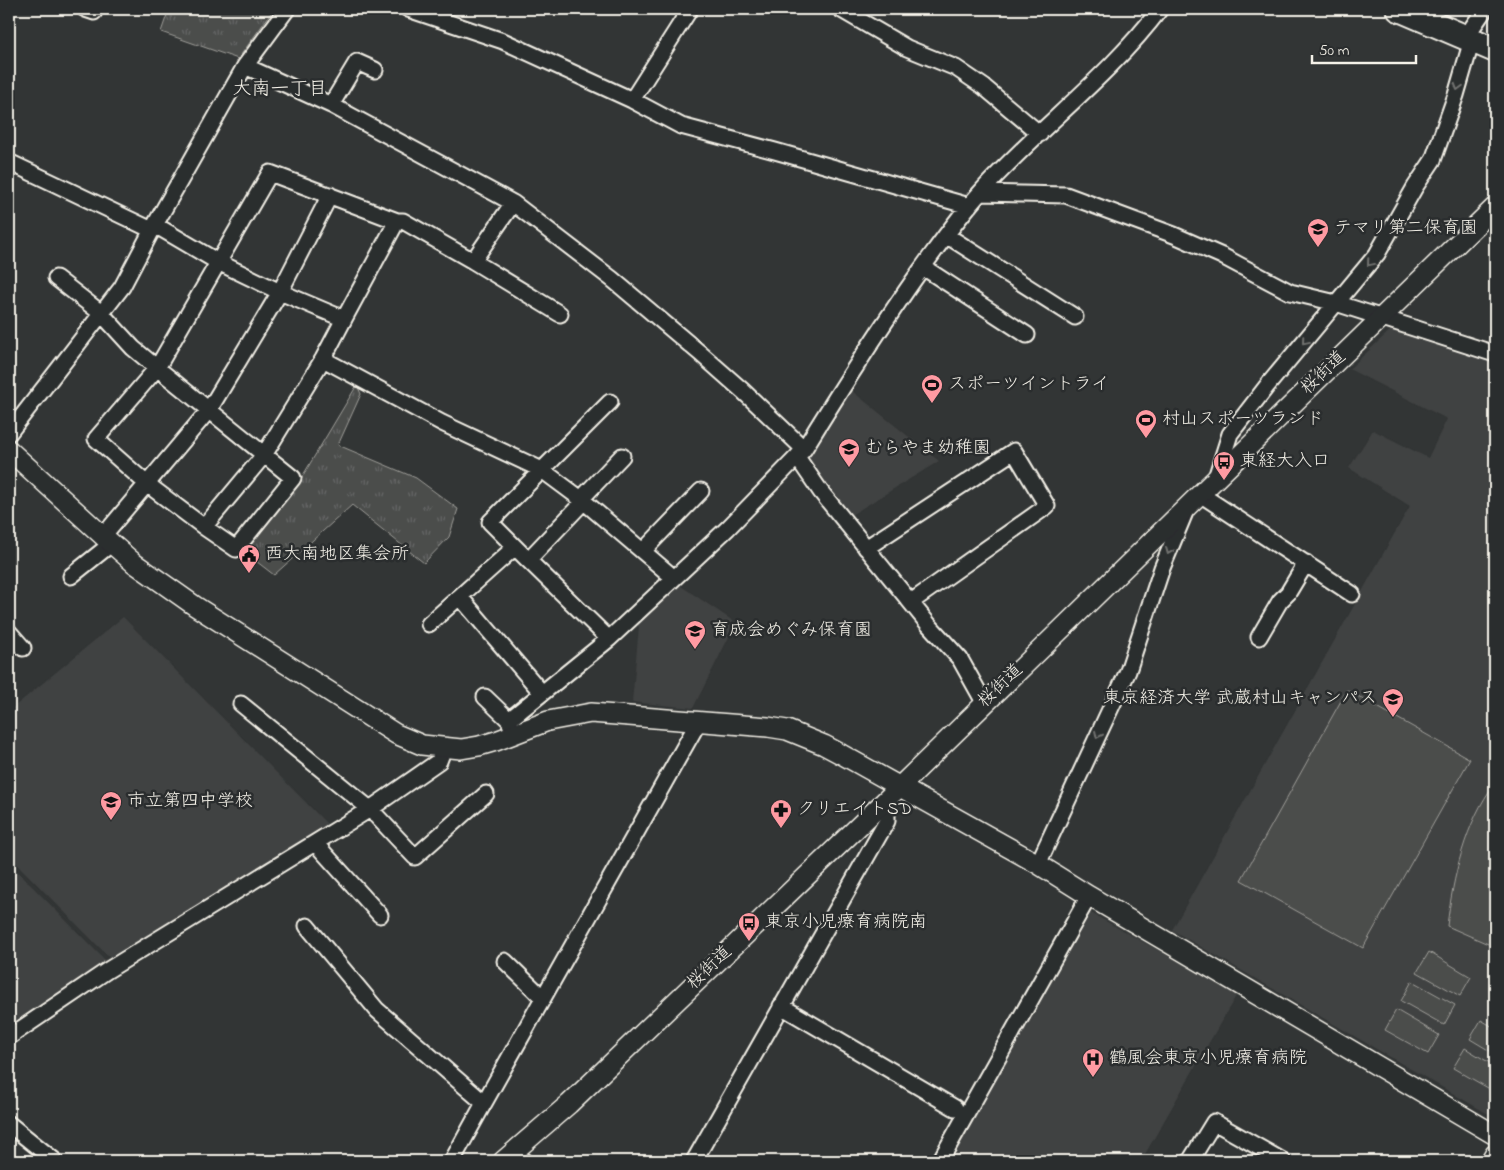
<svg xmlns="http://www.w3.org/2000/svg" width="1504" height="1170" font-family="'Indie Flower','Klee One',sans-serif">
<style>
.built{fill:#404242}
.park{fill:url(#park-tufts);stroke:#a09f9a}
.pitch{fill:#4b4d4c;stroke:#a09f9a}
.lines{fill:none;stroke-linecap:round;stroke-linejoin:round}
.minor-casing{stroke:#f4f1e8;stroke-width:19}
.tertiary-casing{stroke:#f4f1e8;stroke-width:22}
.primary-casing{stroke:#f4f1e8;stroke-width:28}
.minor{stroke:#2a2d2e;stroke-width:15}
.tertiary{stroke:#2a2d2e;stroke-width:19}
.primary{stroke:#2a2d2e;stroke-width:24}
.oneway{stroke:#71726f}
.labels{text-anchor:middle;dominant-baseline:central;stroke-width:5;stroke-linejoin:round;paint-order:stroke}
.poi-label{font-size:18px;fill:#f4f1e8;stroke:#2a2d2e;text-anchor:start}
.street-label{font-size:18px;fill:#f4f1e8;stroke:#2a2d2e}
.neighbourhood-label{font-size:19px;fill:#f4f1e8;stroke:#2a2d2e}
</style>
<defs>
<pattern id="park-tufts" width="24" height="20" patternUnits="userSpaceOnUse" patternTransform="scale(1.25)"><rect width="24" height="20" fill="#4b4d4c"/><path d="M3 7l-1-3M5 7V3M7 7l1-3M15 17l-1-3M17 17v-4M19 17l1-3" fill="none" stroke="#666766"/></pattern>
</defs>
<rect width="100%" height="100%" fill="#323535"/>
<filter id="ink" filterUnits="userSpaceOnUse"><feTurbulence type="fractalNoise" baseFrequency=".02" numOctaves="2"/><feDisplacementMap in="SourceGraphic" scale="10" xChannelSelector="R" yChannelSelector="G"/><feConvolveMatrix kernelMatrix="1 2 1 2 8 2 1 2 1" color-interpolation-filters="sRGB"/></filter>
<g filter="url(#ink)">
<!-- built -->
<path class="built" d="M 1395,326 L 1495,354 L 1495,1118 L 1172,930 L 1410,506 L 1349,468 L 1373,430 L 1428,458 L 1447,419 L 1349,369 Z
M 847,387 L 939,461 L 846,518 L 804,457 Z
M 675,582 L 736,623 L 693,708 L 632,702 L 639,627 L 634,621 Z
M 123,617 L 329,826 L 110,958 L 9,856 L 9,711 Z
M 9,863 L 106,961 L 9,1029 Z
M 1091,913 L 1237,994 L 1141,1161 L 949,1161 Z"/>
<!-- park -->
<path class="park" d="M 169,9 L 274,9 L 238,59 L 161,32 Z
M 357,385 L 361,394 L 338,445 L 416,478 L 458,509 L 449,537 L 424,563 L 352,505 L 274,575 L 243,551 L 302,477 Z"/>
<!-- pitch -->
<path class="pitch" d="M 1347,690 L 1470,759 L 1363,948 L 1241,880 Z
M 1495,783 L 1495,947 L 1447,926 C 1453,877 1465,823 1495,783 Z
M 1429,952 L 1471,977 L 1460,996 L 1417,972 Z
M 1412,981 L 1455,1005 L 1444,1025 L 1401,1001 Z
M 1396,1010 L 1439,1035 L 1428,1054 L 1385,1030 Z
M 1481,1020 L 1495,1028 L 1495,1054 L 1470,1039 Z
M 1465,1048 L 1495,1066 L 1495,1092 L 1453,1068 Z"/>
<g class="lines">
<!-- minor casing -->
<g class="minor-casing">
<path id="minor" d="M 85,9 L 94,12
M 408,9 L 503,41 L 632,100 L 681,126 L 775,151 L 969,206
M 840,9 L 907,48 L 956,68 L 984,87 L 1040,134
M 1465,38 L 1485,9
M 245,66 L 331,105 L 513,203 L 612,279 L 701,354 L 743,391 L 804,449
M 632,100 L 690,9
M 331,105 L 357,62 L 375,70
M 9,162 L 152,230
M 980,193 L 1066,195 L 1174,235 L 1222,256 L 1290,292 L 1336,303 L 1495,354
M 155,225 L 218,262 L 280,292 L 344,319 L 323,359 L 264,455 L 204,527 L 147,484 L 96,439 L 157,368 L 270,173 L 397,221 L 403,221 L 473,261 L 560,314
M 946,235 L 1075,317
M 473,261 L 513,203
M 923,267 L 1027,335
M 56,278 L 101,313 L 133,348 L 157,368 L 293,478 L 236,549 L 204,527
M 344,319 L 397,221
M 323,359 L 442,423 L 542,470 L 581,499 L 674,578
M 9,433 L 122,287 L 152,230 L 245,66 L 287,9
M 797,457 L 821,492 L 929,625 L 960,659 L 984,702
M 1216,478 L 1230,434 L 1267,386 L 1377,254 L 1415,187 L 1433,160 L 1456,95 L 1472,40
M 1200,494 L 1352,594
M 581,499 L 622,456
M 584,501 L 528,560 L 490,522 L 610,402
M 103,536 L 209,410 L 280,292 L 330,195
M 866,548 L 1014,451 L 1047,506 L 911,602
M 643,551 L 701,491
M 528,560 L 609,639
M 71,576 L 111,544
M 460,597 L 542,693
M 429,624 L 515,547
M 9,632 L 23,648
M 1259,637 L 1280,601 L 1288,593 L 1306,563
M 485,697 L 509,720
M 241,704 L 370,809 L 415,857 L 486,794
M 514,735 L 509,720 L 609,639 L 728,528 L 797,457 L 804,449 C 841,389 879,329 920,271 C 939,245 958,217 980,193 C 1037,129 1108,78 1160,9
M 315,843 L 380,915
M 1038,864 L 1128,671 L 1162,568 L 1186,510
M 307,926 L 377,1010 L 484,1103 L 699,721
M 505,961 L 543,998
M 781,1006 L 955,1108
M 9,1037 L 108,970 L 370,809 L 439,761 L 444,748
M 9,1124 L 55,1161
M 512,1154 L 525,1161
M 452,1161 L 484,1103
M 694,1161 L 887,821 L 887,799
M 940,1161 L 1089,896
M 1190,1161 L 1214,1122 L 1283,1161"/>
</g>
<!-- tertiary casing -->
<g class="tertiary-casing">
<path id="tertiary" d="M 9,450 L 103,536 L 134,563 L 195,606 L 396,734 L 422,745 L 461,749 L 479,746 L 496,741 L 548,721 L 591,713 L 768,727 L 787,730 L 824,745 L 841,754 L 1038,864 L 1089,896 L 1495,1135
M 503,1161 L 569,1104 L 887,799 L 1495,207
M 1491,1161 L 1495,1154"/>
</g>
<!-- primary casing -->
<g class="primary-casing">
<path id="primary" d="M 1399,9 L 1495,50"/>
</g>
<!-- minor -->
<use href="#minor" class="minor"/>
<!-- tertiary -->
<use href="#tertiary" class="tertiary"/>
<!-- primary -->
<use href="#primary" class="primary"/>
</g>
<!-- one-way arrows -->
<defs><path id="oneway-chevron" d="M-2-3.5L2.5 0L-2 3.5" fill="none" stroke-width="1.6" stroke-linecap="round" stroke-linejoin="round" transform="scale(1.25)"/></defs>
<g class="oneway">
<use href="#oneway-chevron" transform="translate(1458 87) rotate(106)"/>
<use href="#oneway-chevron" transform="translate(1370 263) rotate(130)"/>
<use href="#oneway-chevron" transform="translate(1305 341) rotate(130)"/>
<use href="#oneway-chevron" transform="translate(1169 551) rotate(112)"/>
<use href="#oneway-chevron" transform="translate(1098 735) rotate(115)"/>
</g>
</g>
<!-- icons -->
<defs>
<g id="school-pin" transform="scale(1.125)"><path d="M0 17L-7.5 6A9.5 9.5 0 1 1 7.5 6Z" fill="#ff9aa2" stroke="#2a2d2e"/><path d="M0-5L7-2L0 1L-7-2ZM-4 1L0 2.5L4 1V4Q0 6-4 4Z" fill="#111"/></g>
<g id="stadium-pin" transform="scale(1.125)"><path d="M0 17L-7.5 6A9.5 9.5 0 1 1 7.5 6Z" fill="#ff9aa2" stroke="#2a2d2e"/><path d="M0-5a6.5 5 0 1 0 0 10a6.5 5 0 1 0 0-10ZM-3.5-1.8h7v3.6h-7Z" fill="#111"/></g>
<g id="bus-pin" transform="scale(1.125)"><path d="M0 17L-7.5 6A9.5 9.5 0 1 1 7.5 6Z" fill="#ff9aa2" stroke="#2a2d2e"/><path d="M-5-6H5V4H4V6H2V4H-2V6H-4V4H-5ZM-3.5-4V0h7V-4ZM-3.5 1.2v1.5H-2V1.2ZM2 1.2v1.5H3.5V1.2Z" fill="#111"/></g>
<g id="civic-pin" transform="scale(1.125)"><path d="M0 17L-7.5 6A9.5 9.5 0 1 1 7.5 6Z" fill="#ff9aa2" stroke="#2a2d2e"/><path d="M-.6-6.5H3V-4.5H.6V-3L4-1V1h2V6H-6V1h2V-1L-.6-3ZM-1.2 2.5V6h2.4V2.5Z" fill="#111"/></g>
<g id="university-pin" transform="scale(1.125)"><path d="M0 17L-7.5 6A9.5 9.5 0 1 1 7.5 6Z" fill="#ff9aa2" stroke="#2a2d2e"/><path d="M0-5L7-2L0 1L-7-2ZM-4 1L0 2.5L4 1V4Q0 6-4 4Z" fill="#111"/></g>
<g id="pharmacy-pin" transform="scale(1.125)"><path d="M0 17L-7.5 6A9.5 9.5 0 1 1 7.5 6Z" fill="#ff9aa2" stroke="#2a2d2e"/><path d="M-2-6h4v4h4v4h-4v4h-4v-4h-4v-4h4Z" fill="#111"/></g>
<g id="hospital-pin" transform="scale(1.125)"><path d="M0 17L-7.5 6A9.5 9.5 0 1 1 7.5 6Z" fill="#ff9aa2" stroke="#2a2d2e"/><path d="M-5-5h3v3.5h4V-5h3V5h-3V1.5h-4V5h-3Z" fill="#111"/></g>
</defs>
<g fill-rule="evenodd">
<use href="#school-pin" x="1318" y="229"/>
<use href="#stadium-pin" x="932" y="385"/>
<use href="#stadium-pin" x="1146" y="420"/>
<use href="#school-pin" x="849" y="449"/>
<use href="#bus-pin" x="1224" y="462"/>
<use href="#civic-pin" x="249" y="555"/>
<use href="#school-pin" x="695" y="631"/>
<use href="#university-pin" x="1393" y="699"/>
<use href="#school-pin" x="111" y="802"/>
<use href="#pharmacy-pin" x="781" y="810"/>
<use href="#bus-pin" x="749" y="923"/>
<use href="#hospital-pin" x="1093" y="1059"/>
</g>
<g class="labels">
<!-- poi labels -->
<g class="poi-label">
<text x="1334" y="229">テマリ第二保育園</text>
<text x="948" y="385">スポーツイントライ</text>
<text x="1162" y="420">村山スポーツランド</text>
<text x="865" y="449">むらやま幼稚園</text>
<text x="1240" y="462">東経大入口</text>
<text x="265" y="555">西大南地区集会所</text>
<text x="711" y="631">育成会めぐみ保育園</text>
<text x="1377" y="699" text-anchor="end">東京経済大学 武蔵村山キャンパス</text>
<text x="127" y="802">市立第四中学校</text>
<text x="797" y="810">クリエイトSD</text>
<text x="765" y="923">東京小児療育病院南</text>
<text x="1109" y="1059">鶴風会東京小児療育病院</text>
</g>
<!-- street labels -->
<g class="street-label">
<text transform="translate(1324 373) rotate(-44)">桜街道</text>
<text transform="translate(1001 686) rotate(-44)">桜街道</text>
<text transform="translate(710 968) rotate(-44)">桜街道</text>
</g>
<!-- neighbourhood labels -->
<g class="neighbourhood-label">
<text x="280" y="89">大南一丁目</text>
</g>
</g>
<!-- margin -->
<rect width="1504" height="1170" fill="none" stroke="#2a2d2e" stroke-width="30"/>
<rect x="15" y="15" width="1474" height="1140" fill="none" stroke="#f4f1e8" stroke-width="2" filter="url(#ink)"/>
<!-- scale -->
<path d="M1312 55v8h104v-8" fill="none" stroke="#f4f1e8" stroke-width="2.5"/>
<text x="1319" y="55" font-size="15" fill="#f4f1e8" stroke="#2a2d2e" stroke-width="4" paint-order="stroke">50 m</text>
</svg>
